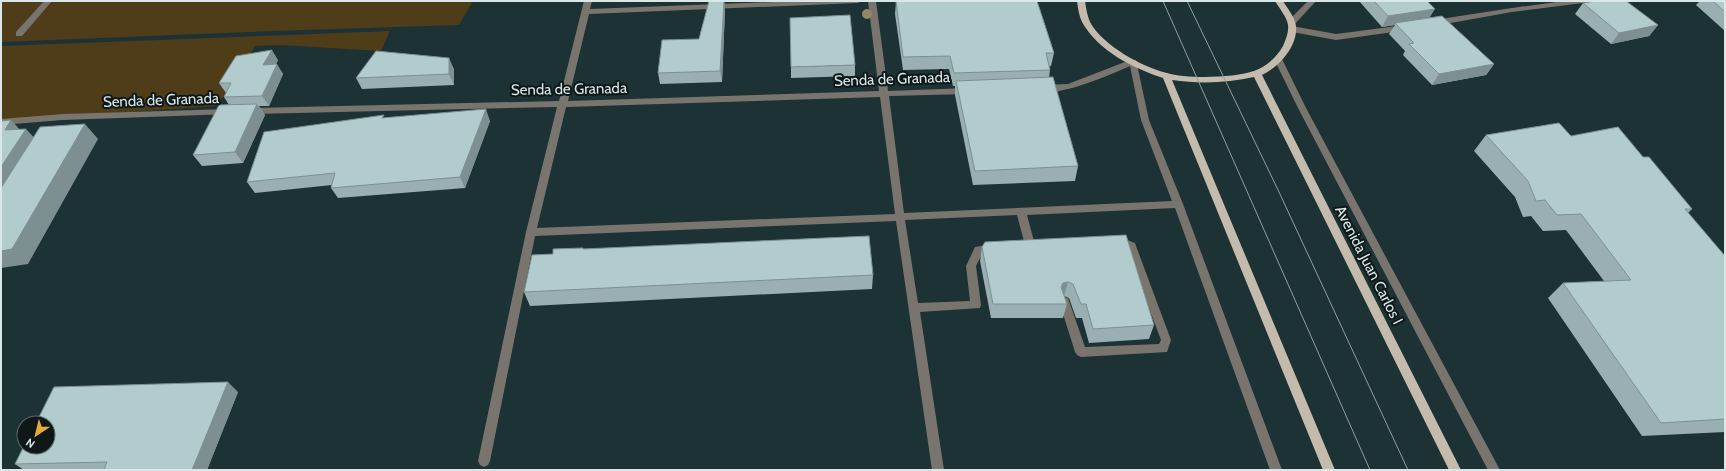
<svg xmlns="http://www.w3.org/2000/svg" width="1726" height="471" font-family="Cabin,sans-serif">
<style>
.green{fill:#4f3c19}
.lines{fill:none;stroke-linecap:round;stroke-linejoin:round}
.minor{fill:#79746d;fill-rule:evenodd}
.major{fill:#c4bbac;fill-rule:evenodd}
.tram{stroke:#8e9fa0;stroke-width:1}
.tree{fill:#928866}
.wall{fill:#99afb1}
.shaded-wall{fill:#7d8f90}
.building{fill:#b2ccce;stroke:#7d8f90}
.labels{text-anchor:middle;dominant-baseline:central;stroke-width:4;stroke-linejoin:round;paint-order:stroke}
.street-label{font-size:15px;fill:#dae7e8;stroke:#0e1819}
</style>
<rect width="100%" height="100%" fill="#1c3234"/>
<!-- green -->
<path class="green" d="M 1,1 L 473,1 L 459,25 L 273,31 L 1,42 Z
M 390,31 L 381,51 L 280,45 L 255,46 L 226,93 L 216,106 L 1,121 L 1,46 Z"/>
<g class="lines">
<!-- minor -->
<path class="minor" d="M 44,1 L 52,1 L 22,36 L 16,36 L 16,32 Z
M 584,1 L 592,1 L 590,9 L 799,1 L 862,1 L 858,3 L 589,14 L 568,101 L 879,91 L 868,1 L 876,1 L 888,91 L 968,88 L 972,91 L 968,94 L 889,96 L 904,213 L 1172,201 L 1141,120 L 1130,66 C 1114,73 1050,102 1038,88 L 1042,85 L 1068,84 L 1130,60 L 1136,60 L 1149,120 L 1183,204 L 1282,470 L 1270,470 L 1175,208 L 1027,215 L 1035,245 L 1034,248 L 1026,248 L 1025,245 L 1017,215 L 905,220 L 918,303 L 970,301 L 966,266 L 975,247 L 995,244 L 999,245 L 1000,248 L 999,251 L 982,254 L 976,266 L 981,305 L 980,308 L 920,312 L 944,470 L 932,470 L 896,221 L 535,236 L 490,461 L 488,465 L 484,467 L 480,465 L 478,461 L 526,232 L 557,107 L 249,114 L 245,111 L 249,108 L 559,101 ZM 880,97 L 895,214 L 537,228 L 566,107 Z
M 1308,1 L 1316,1 L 1294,25 L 1288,25 L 1288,21 Z
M 1564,1 L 1587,1 L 1583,3 L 1512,12 L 1434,26 L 1430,23 L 1434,20 L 1512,8 Z
M 1405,25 L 1409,28 L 1408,30 L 1336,40 L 1292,32 L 1288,29 L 1292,26 L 1336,34 Z
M 1278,56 L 1282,59 L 1306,108 L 1500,470 L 1488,470 L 1298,108 L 1274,59 Z
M 229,109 L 233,112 L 232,114 L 63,120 L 1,125 L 1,119 L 63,114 Z
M 1117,236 L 1135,243 L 1136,246 L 1171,340 L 1167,352 L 1081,357 L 1077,355 L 1075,352 L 1059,301 L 1060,298 L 1064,297 L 1068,298 L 1069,301 L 1085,347 L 1159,344 L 1161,340 L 1127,249 L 1113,243 L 1112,240 L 1113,237 Z"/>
<!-- major -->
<path class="major" d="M 1077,1 L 1085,1 C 1086,8 1087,15 1090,22 C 1102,45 1142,67 1167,73 C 1186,79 1235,78 1254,71 C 1266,67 1277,57 1283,46 C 1286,39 1289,32 1288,25 C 1287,17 1279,8 1275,1 L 1283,1 C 1287,8 1295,17 1296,26 C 1298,46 1279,67 1262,75 L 1461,470 L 1449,470 L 1254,77 C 1228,83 1199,84 1172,80 L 1335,470 L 1323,470 L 1163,78 C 1133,68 1098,51 1082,22 C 1079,16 1078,8 1077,1 Z"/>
<!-- tram -->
<path class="tram" d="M 1163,1 L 1370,470
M 1187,1 L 1279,192 L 1408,470"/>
</g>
<!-- trees -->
<circle class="tree" cx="867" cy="14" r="5"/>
<!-- wall -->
<path class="wall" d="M 709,1 L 724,1 L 725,10 L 722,82 L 660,84 L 658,73 L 699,39 Z
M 896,1 L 1054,53 L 1051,66 L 1049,66 L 1050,70 L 1049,78 L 1078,166 L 1075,181 L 973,185 L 955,95 L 955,86 L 953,86 L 949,69 L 903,70 L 895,14 Z
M 1359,1 L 1427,1 L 1430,18 L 1494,64 L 1486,75 L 1432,85 L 1403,55 L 1405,51 L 1389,34 L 1395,25 L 1382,27 Z
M 1700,1 L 1725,1 L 1725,31 L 1696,5 Z
M 1583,3 L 1658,25 L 1649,36 L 1611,44 L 1575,14 Z
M 278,60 L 276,64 L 283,74 L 269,106 L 259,106 L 265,115 L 243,163 L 202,166 L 193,155 L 229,105 L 224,97 L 226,93 L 219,83 Z
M 855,65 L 855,76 L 791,78 L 791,67 Z
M 454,69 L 454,85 L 362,89 L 356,78 Z
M 385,118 L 490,121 L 465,188 L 338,198 L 331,188 L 332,185 L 255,193 L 247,182 Z
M 1486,135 L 1571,136 L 1643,157 L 1692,209 L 1688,213 L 1725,256 L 1725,432 L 1642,436 L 1548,298 L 1563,283 L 1604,281 L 1566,230 L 1543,231 L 1531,216 L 1523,217 L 1515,197 L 1474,151 Z
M 1126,235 L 1154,325 L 1149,339 L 1089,343 L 1082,318 L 1076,318 L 1069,298 L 1064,296 L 1067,304 L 1063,318 L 991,318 L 980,261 L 982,247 Z
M 584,249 L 873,275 L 872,289 L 530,306 L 524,292 L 553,254 Z
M 238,392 L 207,470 L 24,470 L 15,464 Z"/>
<!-- shaded-wall -->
<path class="shaded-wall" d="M 724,1 L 725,10 L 722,82 L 720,71 Z
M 1435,9 L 1428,20 L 1395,23 L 1395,25 L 1382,27 L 1388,16 Z
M 1658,25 L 1649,36 L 1611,44 L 1619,33 Z
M 272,50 L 278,60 L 270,75 L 263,65 Z
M 449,58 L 454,69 L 454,85 L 449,74 Z
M 277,64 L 283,74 L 269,106 L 262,96 Z
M 1494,64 L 1486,75 L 1432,85 L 1439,74 Z
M 257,104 L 265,115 L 243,163 L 235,152 Z
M 486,109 L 490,121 L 465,188 L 460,177 Z
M 11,120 L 23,133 L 26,129 L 40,144 L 1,206 L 1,167 L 5,130 Z
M 85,124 L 98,139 L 28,264 L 1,268 L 1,251 Z
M 1068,282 L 1064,296 L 1061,287 L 1063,283 Z
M 228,382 L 238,392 L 207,470 L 192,470 Z"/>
<!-- building -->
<path class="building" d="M 709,1 L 724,1 L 720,71 L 658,73 L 662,40 L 699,39 Z
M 896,1 L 1037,1 L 1054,53 L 1046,53 L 1050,70 L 954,73 L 950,56 L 903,57 Z
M 1374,1 L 1427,1 L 1435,9 L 1388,16 Z
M 1596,1 L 1626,1 L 1658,25 L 1619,33 L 1583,3 Z
M 1713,1 L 1725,1 L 1725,12 Z
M 850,15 L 855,65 L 791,67 L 790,18 Z
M 1442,16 L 1494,64 L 1439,74 L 1409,44 L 1414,43 L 1395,23 Z
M 272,50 L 263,65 L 277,64 L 262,96 L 224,97 L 231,83 L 219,83 L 236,56 Z
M 376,51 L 449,58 L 449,74 L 356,78 Z
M 1053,77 L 1078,166 L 975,171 L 956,81 Z
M 257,104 L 235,152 L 193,155 L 219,105 Z
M 486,109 L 460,177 L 331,188 L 335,173 L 247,182 L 264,132 L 384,115 L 382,118 Z
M 11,120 L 5,130 L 26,129 L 1,167 L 1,121 Z
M 1559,123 L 1571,136 L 1618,127 L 1643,157 L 1649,157 L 1692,209 L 1685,209 L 1725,256 L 1725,419 L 1661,423 L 1563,283 L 1631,280 L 1581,214 L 1557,215 L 1545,200 L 1536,201 L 1528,181 L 1486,135 Z
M 85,124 L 12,249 L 1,251 L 1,188 L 40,127 Z
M 1126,235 L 1154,325 L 1093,329 L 1086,304 L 1081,304 L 1073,284 L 1068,282 L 1063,283 L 1061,287 L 1067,304 L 993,304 L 982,247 L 985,242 Z
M 869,236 L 873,275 L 524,292 L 532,255 L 553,254 L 553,249 L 583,248 L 583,249 Z
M 228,382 L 192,470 L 104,470 L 107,462 L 15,464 L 24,446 L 24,447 L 48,447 L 48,423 L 36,423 L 54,387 Z"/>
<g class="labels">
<!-- street labels -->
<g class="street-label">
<text transform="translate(892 79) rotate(-2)">Senda de Granada</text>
<text transform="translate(569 89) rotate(-1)">Senda de Granada</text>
<text transform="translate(161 100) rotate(-2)">Senda de Granada</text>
<text transform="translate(1369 265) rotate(63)">Avenida Juan Carlos I</text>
</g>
</g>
<!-- border -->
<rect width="1726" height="471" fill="none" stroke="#dae7e8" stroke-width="4"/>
<!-- north arrow -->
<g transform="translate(36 435) rotate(215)"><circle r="19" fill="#0e1819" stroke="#606b6c"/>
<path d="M0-3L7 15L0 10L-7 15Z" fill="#e7ac36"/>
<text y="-6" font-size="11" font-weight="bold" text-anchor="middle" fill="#dae7e8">N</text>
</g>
</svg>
